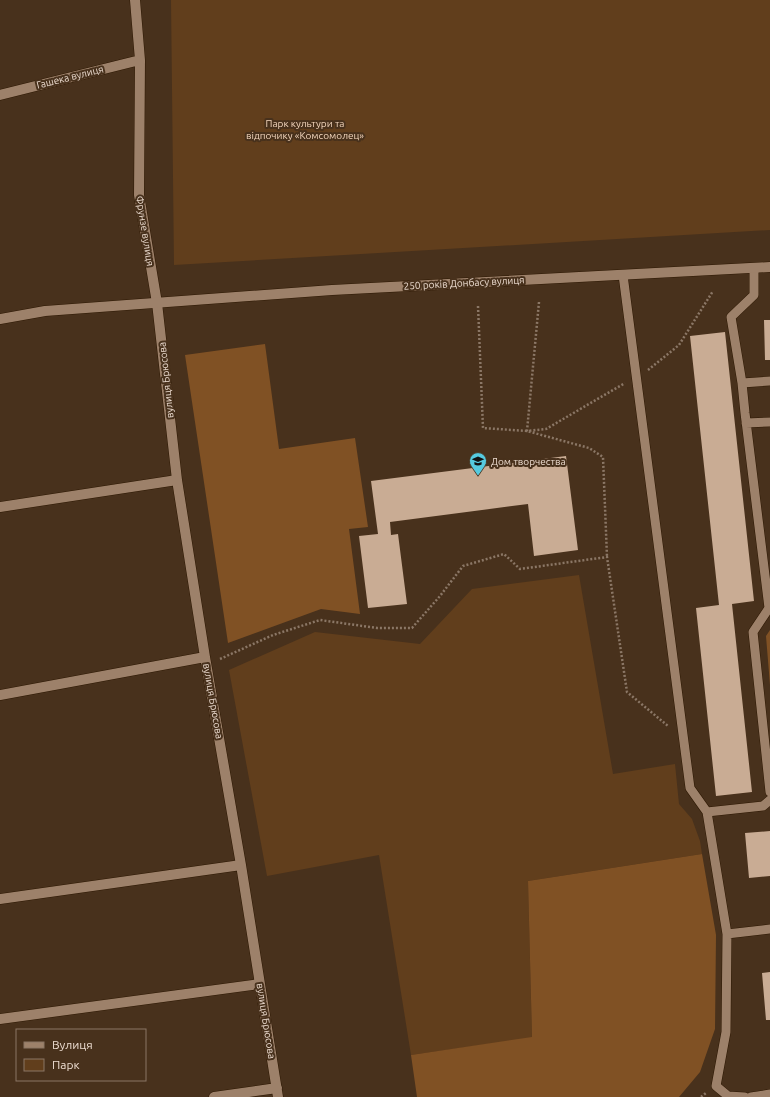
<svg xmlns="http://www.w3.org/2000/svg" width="770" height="1097" font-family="Ubuntu,sans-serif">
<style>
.green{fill:#613e1c}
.forest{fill:#805124}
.building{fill:#c9ac94}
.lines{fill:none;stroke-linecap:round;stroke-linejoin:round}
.service-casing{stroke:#2d1803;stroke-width:10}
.minor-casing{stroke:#2d1803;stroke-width:11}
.tertiary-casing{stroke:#2d1803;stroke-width:11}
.path{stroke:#8b7766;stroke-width:2.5;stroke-dasharray:2 2;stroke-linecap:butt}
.service{stroke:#9d816a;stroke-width:9}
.minor{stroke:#9d816a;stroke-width:10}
.tertiary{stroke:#9d816a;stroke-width:10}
.labels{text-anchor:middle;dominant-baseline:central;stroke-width:4;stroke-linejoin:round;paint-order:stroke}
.street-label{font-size:10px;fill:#edddd1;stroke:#48311c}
.park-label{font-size:10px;fill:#f4d7be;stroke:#48311c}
.poi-label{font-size:10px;fill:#edddd1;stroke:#48311c;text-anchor:start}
</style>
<rect width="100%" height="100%" fill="#48311c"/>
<!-- green -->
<path class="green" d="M 171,0 L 770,0 L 770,230 L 174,265 Z
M 579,575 L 613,774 L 675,764 L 679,804 L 692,819 L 700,841 L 702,854 L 528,881 L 532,1038 L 411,1055 L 379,855 L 267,876 L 229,670 L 315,632 L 420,644 L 472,589 Z"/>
<!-- forest -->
<path class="forest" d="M 265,344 L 279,449 L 355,438 L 368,527 L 349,529 L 360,614 L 321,609 L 228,643 L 185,355 Z
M 770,630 L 770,685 L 766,636 Z
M 702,854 L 716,935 L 715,1029 L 700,1072 L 679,1097 L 417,1097 L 411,1055 L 532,1037 L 528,881 Z"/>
<!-- building -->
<path class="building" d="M 764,320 L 770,320 L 770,360 L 765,360 Z
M 725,332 L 754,601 L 732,604 L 752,792 L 716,796 L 696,608 L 719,605 L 690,336 Z
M 566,456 L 578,550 L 534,556 L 528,504 L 390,522 L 391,535 L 398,534 L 407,604 L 368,608 L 359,536 L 378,534 L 371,481 Z
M 770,831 L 770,876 L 749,878 L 745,833 Z
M 770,972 L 770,1020 L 766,1020 L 762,973 Z"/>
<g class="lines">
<!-- service casing -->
<g class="service-casing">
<path id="service" d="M 754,268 L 754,295 L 731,317 L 742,383 L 745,413 L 769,608 L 753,632 L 770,792
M 623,275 L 690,788 L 707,812 L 727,934 L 726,1032 L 716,1086 L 728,1096 L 745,1097
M 742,383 L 770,381
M 746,423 L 770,422
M 707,812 L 763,806 L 770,800
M 727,934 L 770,929
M 751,1097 L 770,1094"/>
</g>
<!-- minor casing -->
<g class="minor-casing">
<path id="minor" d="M 135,0 L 140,60 L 139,195 L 157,303 L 177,480 L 205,657 L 241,865 L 278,1097
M 0,95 L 140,60
M 0,507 L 177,480
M 0,695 L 205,657
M 0,899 L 241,865
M 0,1019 L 260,984
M 214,1097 L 277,1088"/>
</g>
<!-- tertiary casing -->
<g class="tertiary-casing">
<path id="tertiary" d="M 0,319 L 45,311 L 332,290 L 770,267"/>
</g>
<!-- path -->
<path class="path" d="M 539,302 L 527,431 L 546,429 L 625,383
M 478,306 L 483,428 L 527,431 L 589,448 L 603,457 L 607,557
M 648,370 L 679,345 L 713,291
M 220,659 L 273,635 L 320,620 L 377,628 L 412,628 L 440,596 L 463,566 L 504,554 L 520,569 L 607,557 L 627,692 L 668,726
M 701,1097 L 706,1093"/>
<!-- service -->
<use href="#service" class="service"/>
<!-- minor -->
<use href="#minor" class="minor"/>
<!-- tertiary -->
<use href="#tertiary" class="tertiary"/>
</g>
<!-- icons -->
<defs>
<g id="school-pin" transform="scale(0.9)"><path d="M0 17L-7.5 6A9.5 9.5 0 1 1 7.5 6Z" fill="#55cadf" stroke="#48311c"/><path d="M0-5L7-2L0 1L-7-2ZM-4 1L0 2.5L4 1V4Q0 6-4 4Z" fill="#111"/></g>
</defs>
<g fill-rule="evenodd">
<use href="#school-pin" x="478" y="461"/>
</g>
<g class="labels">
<!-- street labels -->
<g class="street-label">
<text transform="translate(70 77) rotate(-14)">Гашека вулиця</text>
<text transform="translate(145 231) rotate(81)">Фрунзе вулиця</text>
<text transform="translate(464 283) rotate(-3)">250 років Донбасу вулиця</text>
<text transform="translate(166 380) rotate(-96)">вулиця Брюсова</text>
<text transform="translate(213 701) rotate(80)">вулиця Брюсова</text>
<text transform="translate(266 1021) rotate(81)">вулиця Брюсова</text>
</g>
<!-- park labels -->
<g class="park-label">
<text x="305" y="123">Парк культури та<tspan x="305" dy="12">відпочику «Комсомолец»</tspan></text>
</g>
<!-- poi labels -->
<g class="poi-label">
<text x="491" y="461">Дом творчества</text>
</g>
</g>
<!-- legend -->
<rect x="16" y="1029" width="130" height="52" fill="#48311c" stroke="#8a7664"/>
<rect x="24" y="1042" width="20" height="6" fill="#9d816a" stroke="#8a7664"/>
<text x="52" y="1049" font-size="12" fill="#edddd1">Вулиця</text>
<rect x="24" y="1059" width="20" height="12" fill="#613e1c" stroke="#8a7664"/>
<text x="52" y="1069" font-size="12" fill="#edddd1">Парк</text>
</svg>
